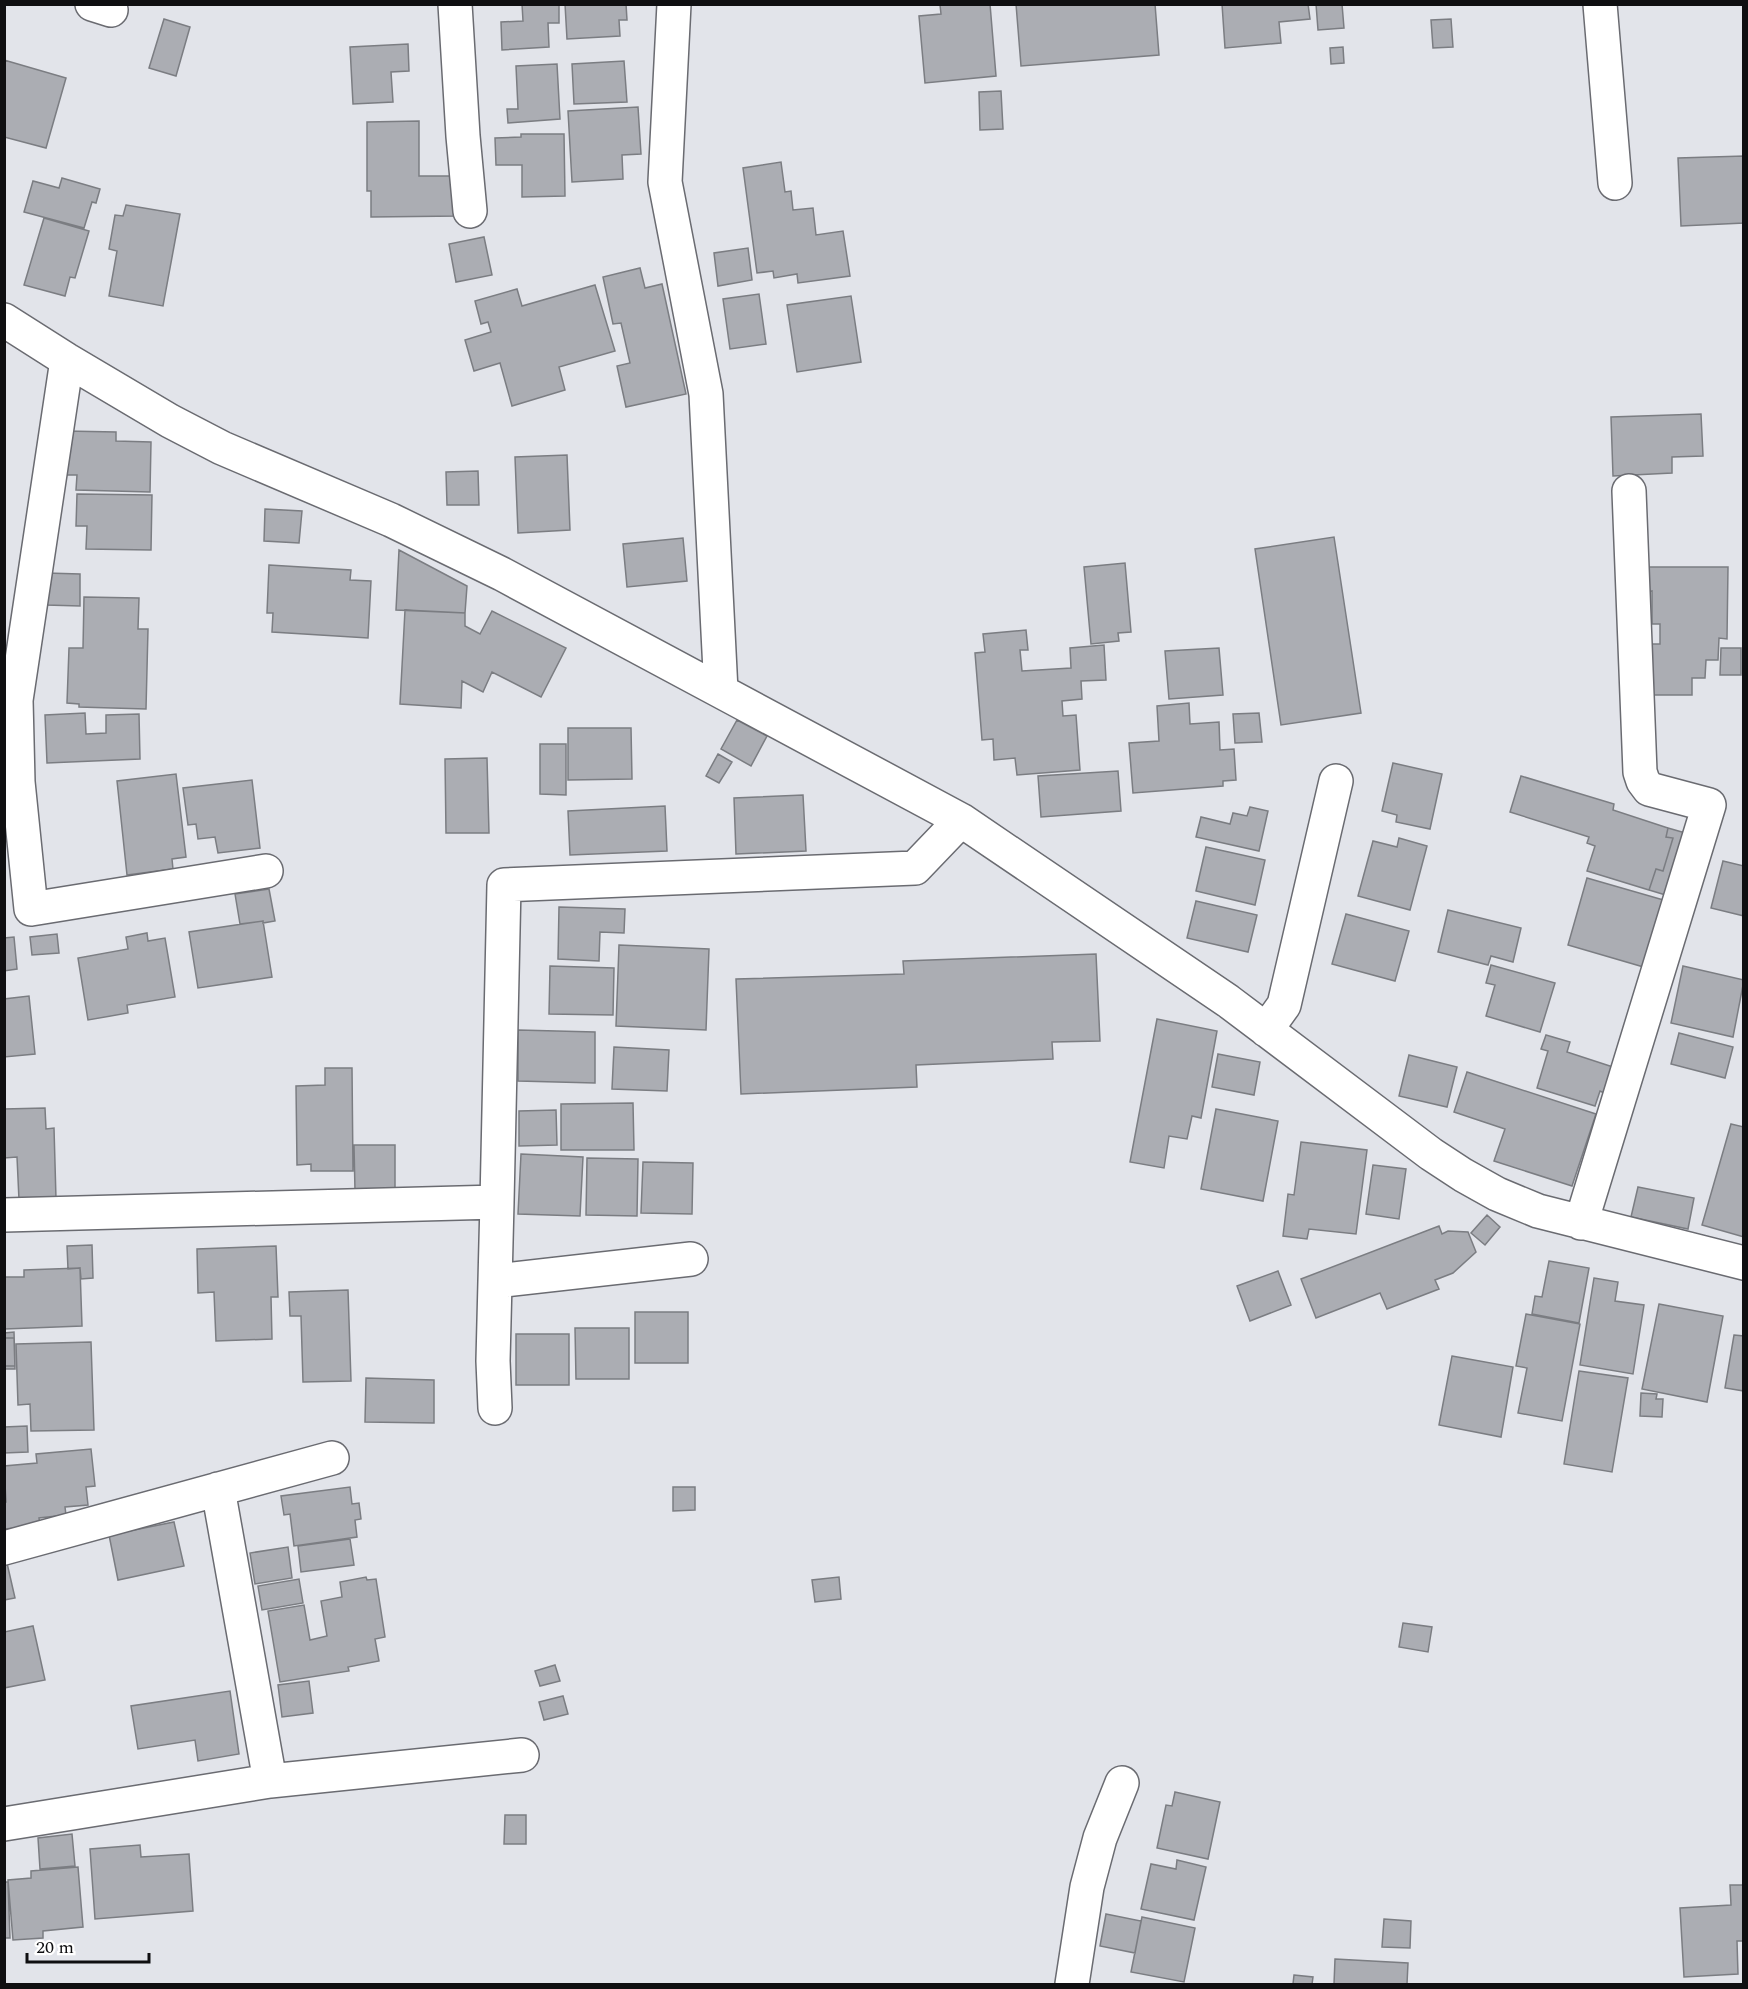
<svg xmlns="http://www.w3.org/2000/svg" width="1748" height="1989" font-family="Spectral,serif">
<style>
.building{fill:#abadb3;stroke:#7b7d82;stroke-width:1.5}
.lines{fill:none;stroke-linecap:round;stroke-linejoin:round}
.minor-casing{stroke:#6a6b71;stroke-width:36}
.minor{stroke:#fff;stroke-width:33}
</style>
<rect width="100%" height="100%" fill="#e2e4ea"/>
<!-- building -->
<path class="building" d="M 522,4 L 559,4 L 559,23 L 548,23 L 549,47 L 502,50 L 501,22 L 523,21 Z
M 565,4 L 626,4 L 627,20 L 619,20 L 620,36 L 567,39 Z
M 990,4 L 996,76 L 925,83 L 919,16 L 941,14 L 940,5 Z
M 1016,4 L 1155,4 L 1159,55 L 1021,66 Z
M 1222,4 L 1308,4 L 1310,19 L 1279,22 L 1281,43 L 1225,48 Z
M 1316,4 L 1342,4 L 1344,28 L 1318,30 Z
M 164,19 L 190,27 L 176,76 L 149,68 Z
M 1451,19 L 1453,47 L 1433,48 L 1431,20 Z
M 408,44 L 409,71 L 391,72 L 393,102 L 353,104 L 350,47 Z
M 1343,47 L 1344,63 L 1331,64 L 1330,48 Z
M 4,60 L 66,78 L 46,148 L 4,137 Z
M 624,61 L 627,102 L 574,104 L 572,64 Z
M 557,64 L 560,119 L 508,123 L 507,109 L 518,109 L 516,66 Z
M 1001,91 L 1003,129 L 980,130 L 979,92 Z
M 638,107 L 641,154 L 622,155 L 623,179 L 572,182 L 568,111 Z
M 419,121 L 419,176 L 458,176 L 459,216 L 371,217 L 371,191 L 367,191 L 367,122 Z
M 521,134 L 564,134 L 565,196 L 522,197 L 522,165 L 496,165 L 495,138 L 521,137 Z
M 1744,156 L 1744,223 L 1681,226 L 1678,158 Z
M 781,162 L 785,192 L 791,191 L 793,210 L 813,208 L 816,235 L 843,231 L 850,276 L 798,283 L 797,274 L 774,278 L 773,271 L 757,273 L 743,168 Z
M 62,178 L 100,189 L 96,203 L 92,202 L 84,228 L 24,212 L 33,181 L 59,188 Z
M 126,205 L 180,214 L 163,306 L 109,296 L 117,251 L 109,249 L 115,215 L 123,216 Z
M 44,218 L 89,231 L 75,278 L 70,277 L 65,296 L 24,285 Z
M 484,237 L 492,275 L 456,282 L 449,244 Z
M 748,248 L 752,280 L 718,286 L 714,253 Z
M 640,268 L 645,288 L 662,284 L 686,394 L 626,407 L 617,366 L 630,363 L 621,323 L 613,324 L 603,277 Z
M 595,285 L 615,351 L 559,367 L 565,390 L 512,406 L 500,363 L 474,371 L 465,340 L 491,332 L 488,322 L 481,324 L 475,301 L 517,289 L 522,306 Z
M 759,294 L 766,344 L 730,349 L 723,299 Z
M 851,296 L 861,362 L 797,372 L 787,305 Z
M 1701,414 L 1703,456 L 1672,457 L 1672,473 L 1613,476 L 1611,417 Z
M 65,431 L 116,432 L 116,441 L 151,442 L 150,492 L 76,490 L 77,475 L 64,475 Z
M 567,455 L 570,530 L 518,533 L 515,457 Z
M 478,471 L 479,505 L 447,505 L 446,472 Z
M 77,494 L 152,495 L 151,550 L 86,549 L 87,526 L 76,526 Z
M 265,509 L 302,511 L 299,543 L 264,541 Z
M 1334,537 L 1361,713 L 1281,725 L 1255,549 Z
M 683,538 L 687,581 L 627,587 L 623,544 Z
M 399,550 L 467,586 L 465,613 L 396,610 Z
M 1125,563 L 1131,632 L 1118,633 L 1119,641 L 1091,644 L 1084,567 Z
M 269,565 L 351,570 L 350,580 L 371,581 L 368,638 L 272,632 L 273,613 L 267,613 Z
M 1647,567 L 1728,567 L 1727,639 L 1719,638 L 1718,660 L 1706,660 L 1705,678 L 1692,678 L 1692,695 L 1651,695 L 1652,644 L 1660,644 L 1660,624 L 1652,624 L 1652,591 L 1647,592 Z
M 46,573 L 80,574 L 80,606 L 46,605 Z
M 84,597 L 139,598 L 138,629 L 148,629 L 146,709 L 79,707 L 79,704 L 67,703 L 69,648 L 83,648 Z
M 405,610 L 465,613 L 465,626 L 480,634 L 492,611 L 566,648 L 541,697 L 492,672 L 483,692 L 462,681 L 461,708 L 400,704 Z
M 1026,630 L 1028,650 L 1020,650 L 1022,671 L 1071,668 L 1070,648 L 1104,645 L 1106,680 L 1081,681 L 1082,699 L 1062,701 L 1063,716 L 1076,715 L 1080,770 L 1017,775 L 1015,758 L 994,760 L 993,739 L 982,740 L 975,653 L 985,652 L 983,634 Z
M 1219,648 L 1223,695 L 1169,699 L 1165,651 Z
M 1721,648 L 1741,648 L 1741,675 L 1720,675 Z
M 1189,703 L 1190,724 L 1219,722 L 1220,750 L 1234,749 L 1236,780 L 1223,781 L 1223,786 L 1133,793 L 1129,743 L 1159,741 L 1157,706 Z
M 85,713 L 86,734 L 106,733 L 106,715 L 139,714 L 140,759 L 47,763 L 45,715 Z
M 1259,713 L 1262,742 L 1235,743 L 1233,714 Z
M 737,720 L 767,736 L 751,766 L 721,749 Z
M 568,728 L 631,728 L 632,779 L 568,780 Z
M 540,744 L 566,744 L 566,795 L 540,794 Z
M 718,754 L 732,762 L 719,783 L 706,776 Z
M 487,758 L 489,833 L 446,833 L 445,759 Z
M 1393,763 L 1442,774 L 1430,829 L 1396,822 L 1397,815 L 1382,811 Z
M 1118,771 L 1121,811 L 1041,817 L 1038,776 Z
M 176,774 L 186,857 L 172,859 L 173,869 L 127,875 L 117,781 Z
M 1521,776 L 1614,804 L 1613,810 L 1668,828 L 1666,837 L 1673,838 L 1663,871 L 1656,869 L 1649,890 L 1587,871 L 1595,846 L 1587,843 L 1589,837 L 1510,812 Z
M 252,780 L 260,848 L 218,853 L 215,837 L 198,839 L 196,824 L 188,825 L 183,788 Z
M 803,795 L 806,851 L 736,854 L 734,798 Z
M 665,806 L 667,851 L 570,855 L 568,811 Z
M 1250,807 L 1268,811 L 1259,851 L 1196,837 L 1201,817 L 1230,824 L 1233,813 L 1247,816 Z
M 1668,828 L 1689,834 L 1669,896 L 1649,890 L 1656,869 L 1663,871 L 1673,838 L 1666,837 Z
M 1399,838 L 1427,846 L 1410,910 L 1358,896 L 1373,841 L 1397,847 Z
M 1206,847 L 1265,860 L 1255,905 L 1196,891 Z
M 1723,861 L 1744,866 L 1744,916 L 1711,908 Z
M 1587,878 L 1667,901 L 1647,968 L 1568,945 Z
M 269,889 L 275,921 L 263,923 L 263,921 L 240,924 L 235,894 Z
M 1196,901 L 1257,915 L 1248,952 L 1187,938 Z
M 559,907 L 625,909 L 624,933 L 600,932 L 599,961 L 558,959 Z
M 1448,910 L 1521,928 L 1513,962 L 1491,956 L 1488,965 L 1438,952 Z
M 1346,914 L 1409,931 L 1395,981 L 1332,964 Z
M 263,921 L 272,977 L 198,988 L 189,932 Z
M 147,933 L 148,941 L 165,938 L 175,997 L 127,1005 L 128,1013 L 88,1020 L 78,958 L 128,949 L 126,937 Z
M 57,934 L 59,953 L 32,955 L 30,937 Z
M 14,937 L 17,969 L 4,971 L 4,938 Z
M 619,945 L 709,949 L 706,1030 L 616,1026 Z
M 1096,954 L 1100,1041 L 1052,1042 L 1053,1059 L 916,1065 L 917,1087 L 741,1094 L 736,979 L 904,974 L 903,961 Z
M 1491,965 L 1555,983 L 1540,1032 L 1486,1016 L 1495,985 L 1486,983 Z
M 550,966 L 614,968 L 613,1015 L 549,1014 Z
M 1683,966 L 1744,980 L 1733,1037 L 1671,1023 Z
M 29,996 L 35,1054 L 4,1057 L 4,999 Z
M 1157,1019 L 1217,1031 L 1201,1118 L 1192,1116 L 1187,1139 L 1169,1136 L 1164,1168 L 1130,1162 Z
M 518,1030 L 595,1032 L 595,1083 L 518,1081 Z
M 1679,1033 L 1733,1047 L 1725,1078 L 1671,1064 Z
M 1546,1035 L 1570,1042 L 1567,1052 L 1613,1067 L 1604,1093 L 1600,1091 L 1595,1106 L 1537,1088 L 1548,1051 L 1541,1049 Z
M 614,1047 L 669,1050 L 667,1091 L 612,1089 Z
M 1218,1054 L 1260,1062 L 1254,1095 L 1212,1087 Z
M 1409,1055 L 1457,1067 L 1447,1107 L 1399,1096 Z
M 325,1068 L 352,1068 L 353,1171 L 311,1171 L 311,1164 L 297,1165 L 296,1086 L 325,1085 Z
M 1467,1072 L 1596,1114 L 1572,1186 L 1494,1161 L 1505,1129 L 1454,1112 Z
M 633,1103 L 634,1150 L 561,1150 L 561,1104 Z
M 45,1108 L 46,1129 L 54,1128 L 56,1199 L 19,1200 L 17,1157 L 4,1158 L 4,1109 Z
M 1216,1109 L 1278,1121 L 1263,1201 L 1201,1189 Z
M 556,1110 L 557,1145 L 519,1146 L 519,1111 Z
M 1731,1124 L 1744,1127 L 1744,1237 L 1702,1225 Z
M 1301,1142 L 1367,1150 L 1356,1234 L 1309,1229 L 1307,1239 L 1283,1236 L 1288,1194 L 1294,1195 Z
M 354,1145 L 395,1145 L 395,1190 L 355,1191 Z
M 521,1154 L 583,1157 L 580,1216 L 518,1214 Z
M 587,1158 L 638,1159 L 637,1216 L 586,1215 Z
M 643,1162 L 693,1163 L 692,1214 L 641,1213 Z
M 1373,1165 L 1406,1169 L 1399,1219 L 1366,1214 Z
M 1638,1187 L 1694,1198 L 1688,1229 L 1631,1217 Z
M 1487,1215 L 1500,1227 L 1485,1245 L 1471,1233 Z
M 1439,1226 L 1442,1234 L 1448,1231 L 1468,1232 L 1476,1252 L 1453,1273 L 1435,1280 L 1439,1289 L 1387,1309 L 1380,1293 L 1316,1318 L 1301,1279 Z
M 92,1245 L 93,1278 L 81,1279 L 80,1268 L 68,1269 L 67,1246 Z
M 276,1246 L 278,1297 L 271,1297 L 272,1339 L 216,1341 L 214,1292 L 198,1293 L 197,1249 Z
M 1549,1261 L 1589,1268 L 1579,1323 L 1532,1314 L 1535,1296 L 1542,1297 Z
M 80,1268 L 82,1326 L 5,1329 L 4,1277 L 24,1277 L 24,1270 Z
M 1278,1271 L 1291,1305 L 1250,1321 L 1237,1286 Z
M 1594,1278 L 1618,1282 L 1615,1301 L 1644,1305 L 1633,1374 L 1580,1365 Z
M 348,1290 L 351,1381 L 303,1382 L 301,1316 L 290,1316 L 289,1292 Z
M 1659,1304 L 1723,1316 L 1707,1402 L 1642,1389 Z
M 635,1312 L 688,1312 L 688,1363 L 635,1363 Z
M 1526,1314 L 1580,1324 L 1562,1421 L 1518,1413 L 1527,1368 L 1516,1366 Z
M 575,1328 L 629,1328 L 629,1379 L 576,1379 Z
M 14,1332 L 15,1366 L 4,1366 L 4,1333 Z
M 516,1334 L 569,1334 L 569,1385 L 516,1385 Z
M 1734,1335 L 1744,1336 L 1744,1391 L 1725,1388 Z
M 4,1338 L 14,1338 L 15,1369 L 4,1369 Z
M 91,1342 L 94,1430 L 31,1431 L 30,1404 L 18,1405 L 16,1344 Z
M 1452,1356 L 1513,1367 L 1501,1437 L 1439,1425 Z
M 1579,1371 L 1628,1378 L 1612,1472 L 1564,1464 Z
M 366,1378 L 434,1380 L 434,1423 L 365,1422 Z
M 1641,1393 L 1657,1394 L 1656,1399 L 1663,1399 L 1662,1417 L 1640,1416 Z
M 27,1426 L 28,1452 L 4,1453 L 4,1427 Z
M 91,1449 L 95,1486 L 86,1487 L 88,1505 L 65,1507 L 66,1515 L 39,1518 L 40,1526 L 4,1529 L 4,1502 L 6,1502 L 4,1466 L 37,1463 L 36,1454 Z
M 350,1487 L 352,1504 L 359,1503 L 361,1519 L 355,1520 L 357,1537 L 294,1546 L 290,1514 L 284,1515 L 281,1496 Z
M 673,1487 L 695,1487 L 695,1510 L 673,1511 Z
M 174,1522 L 184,1566 L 118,1580 L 109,1535 Z
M 350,1539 L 354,1565 L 301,1572 L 298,1546 Z
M 288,1547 L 292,1578 L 255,1584 L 250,1553 Z
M 4,1563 L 7,1563 L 15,1598 L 4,1600 Z
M 366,1577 L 367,1580 L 376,1579 L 385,1637 L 375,1639 L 379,1661 L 348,1667 L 349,1671 L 280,1682 L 268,1611 L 304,1605 L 310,1640 L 327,1636 L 321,1601 L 342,1597 L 340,1582 Z
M 839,1577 L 841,1599 L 815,1602 L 812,1580 Z
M 299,1579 L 303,1603 L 262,1610 L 258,1586 Z
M 1403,1623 L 1432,1627 L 1428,1652 L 1399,1647 Z
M 33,1626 L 45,1680 L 4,1688 L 4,1632 Z
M 555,1665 L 560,1681 L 540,1686 L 535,1671 Z
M 309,1681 L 313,1713 L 282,1717 L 278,1685 Z
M 230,1691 L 239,1754 L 198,1761 L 195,1740 L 138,1749 L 131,1706 Z
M 563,1696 L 568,1714 L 544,1720 L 539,1702 Z
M 1175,1792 L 1220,1802 L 1208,1859 L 1157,1848 L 1166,1805 L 1172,1806 Z
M 505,1815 L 526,1815 L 526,1844 L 504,1844 Z
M 72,1834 L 75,1866 L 40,1869 L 38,1838 Z
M 140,1845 L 141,1857 L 189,1854 L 193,1911 L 95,1919 L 90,1849 Z
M 1177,1860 L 1206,1867 L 1194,1920 L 1141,1909 L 1151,1864 L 1176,1869 Z
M 78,1867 L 83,1927 L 43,1931 L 43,1938 L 13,1940 L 8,1880 L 31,1878 L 31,1871 Z
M 4,1882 L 8,1882 L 10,1938 L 4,1938 Z
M 1730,1885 L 1744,1885 L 1744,1941 L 1737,1941 L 1738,1974 L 1684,1977 L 1680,1908 L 1731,1905 Z
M 1106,1914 L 1141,1921 L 1135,1953 L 1100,1946 Z
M 1142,1917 L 1195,1928 L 1184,1982 L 1131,1972 Z
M 1384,1919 L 1411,1921 L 1410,1948 L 1382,1947 Z
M 1335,1959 L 1408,1963 L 1407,1984 L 1334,1984 Z
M 1294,1975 L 1313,1977 L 1312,1984 L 1293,1984 Z"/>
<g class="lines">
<!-- minor casing -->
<g class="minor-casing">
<path id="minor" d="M 92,4 L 111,10
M 455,4 L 463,136 L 470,211
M 674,4 L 665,182 L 706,394 L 721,691
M 1600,4 L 1615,183
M 4,320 L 67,360 L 170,421 L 222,448 L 391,520 L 502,574 L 961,820 L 1228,1001 L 1431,1154 L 1463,1175 L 1497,1194 L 1538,1211 L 1744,1263
M 67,360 L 16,700 L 18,782 L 31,909 L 266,871
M 1266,1030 L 1284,1005 L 1336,781
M 4,1215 L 497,1202 L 504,885 L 915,868 L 961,820
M 1581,1223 L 1709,805 L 1649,789 L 1643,781 L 1640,772 L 1629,491
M 495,1281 L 691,1259
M 495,1408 L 493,1361 L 497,1202
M 218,1489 L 270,1781
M 4,1548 L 332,1458
M 4,1824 L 270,1781 L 522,1755
M 1072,1984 L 1087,1887 L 1100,1838 L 1122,1783"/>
</g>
<!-- minor -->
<use href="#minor" class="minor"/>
</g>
<!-- border -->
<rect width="1748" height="1989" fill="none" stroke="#0f0f11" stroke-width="12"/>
<!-- scale -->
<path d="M27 1953v9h122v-9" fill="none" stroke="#0f0f11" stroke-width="3"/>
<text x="36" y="1953" font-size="18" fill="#0f0f11" stroke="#ffffff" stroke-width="4.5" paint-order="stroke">20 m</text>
</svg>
